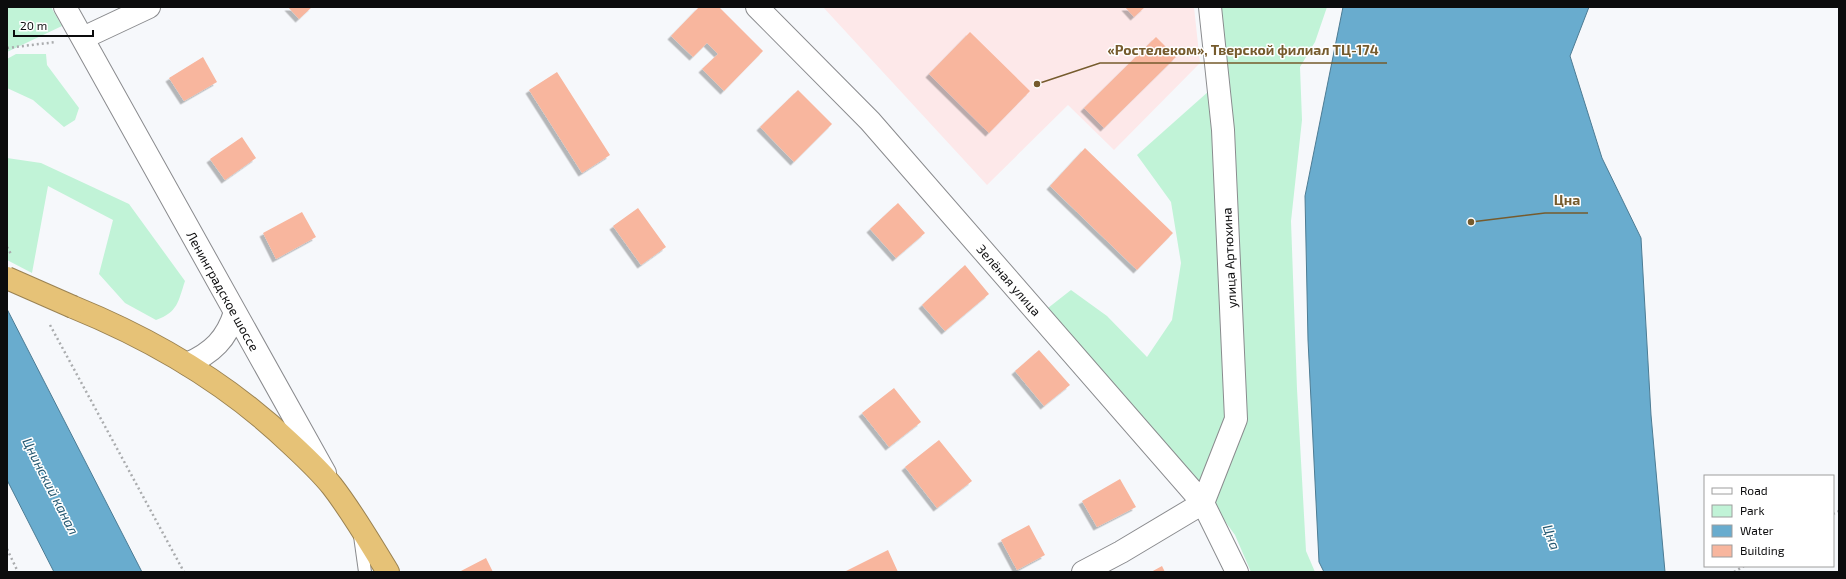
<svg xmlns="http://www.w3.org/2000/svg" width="1846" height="579" font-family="'Exo 2',sans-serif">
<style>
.industrial{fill:#fde8e9}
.green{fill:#c1f3d7}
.water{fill:#69acce;stroke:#4d7c94}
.building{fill:#f8b69e;filter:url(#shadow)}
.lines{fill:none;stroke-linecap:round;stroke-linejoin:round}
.lane-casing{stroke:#8a8b8e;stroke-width:14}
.street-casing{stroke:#8a8b8e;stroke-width:24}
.secondary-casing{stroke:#8a8b8e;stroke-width:24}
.highway-casing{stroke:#9a8252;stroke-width:24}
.path{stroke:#aaacae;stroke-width:2.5;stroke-dasharray:2 3;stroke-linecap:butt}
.lane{stroke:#fff;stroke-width:12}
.street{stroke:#fff;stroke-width:22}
.secondary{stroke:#fff;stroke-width:22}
.highway{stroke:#e6c277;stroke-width:22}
.highway-bridge-casing{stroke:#9a8252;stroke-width:24;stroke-linecap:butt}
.highway-bridge{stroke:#e6c277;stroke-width:22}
.labels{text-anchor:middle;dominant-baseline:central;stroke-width:3;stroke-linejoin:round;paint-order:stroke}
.street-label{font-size:13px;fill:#0c0c0d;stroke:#fff}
.water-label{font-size:14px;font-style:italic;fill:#255972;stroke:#fff}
.leader{fill:none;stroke:#765b2d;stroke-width:1.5}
.callout-dot{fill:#765b2d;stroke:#fff;stroke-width:1.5}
.callout-label{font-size:14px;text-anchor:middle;font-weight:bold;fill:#765b2d;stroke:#fff;stroke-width:3;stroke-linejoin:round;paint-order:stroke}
</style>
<defs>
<filter id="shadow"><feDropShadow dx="-3.5" dy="3.5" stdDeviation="0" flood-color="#0004"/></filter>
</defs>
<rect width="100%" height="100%" fill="#f6f8fb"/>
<!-- industrial -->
<path class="industrial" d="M 823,7 L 1194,7 L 1200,63 L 1114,150 L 1068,105 L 987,185 Z"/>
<!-- green -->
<path class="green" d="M 7,7 L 51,7 L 62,26 L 7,52 Z
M 1221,7 L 1327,7 L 1315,42 L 1300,67 L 1302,120 L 1291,221 L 1297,389 L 1306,551 L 1315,572 L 1251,572 L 1235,535 L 1189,472 L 1048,308 L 1071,290 L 1107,316 L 1147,357 L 1172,320 L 1181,263 L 1171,202 L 1137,155 L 1227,75 Z
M 16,54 L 46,54 L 47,65 L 79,108 L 75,120 L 64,127 L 33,100 L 7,88 L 7,59 Z
M 7,158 L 41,163 L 129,204 L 185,281 C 178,302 178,312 156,320 L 125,303 L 99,274 L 113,220 L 48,186 L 32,273 L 7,260 Z"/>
<!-- water -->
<path class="water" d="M 1343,7 L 1589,7 L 1570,56 L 1602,158 L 1641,238 L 1651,415 L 1665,572 L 1324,572 L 1319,562 L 1308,340 L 1305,196 Z
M 7,309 L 142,572 L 54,572 L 7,480 Z"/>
<!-- building -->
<path class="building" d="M 288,7 L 312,7 L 299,19 Z
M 699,7 L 719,7 L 763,51 L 724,91 L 702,69 L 718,54 L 707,43 L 693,57 L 671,36 Z
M 1125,7 L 1145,7 L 1134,17 Z
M 970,32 L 1030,91 L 989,133 L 929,74 Z
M 1156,37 L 1176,57 L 1104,128 L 1084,108 Z
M 203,57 L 217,82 L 184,101 L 169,78 Z
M 557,72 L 610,155 L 582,173 L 529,90 Z
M 798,90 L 832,124 L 794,162 L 760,127 Z
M 242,137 L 256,158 L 225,180 L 210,159 Z
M 1085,148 L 1173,233 L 1137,270 L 1050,186 Z
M 898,203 L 925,233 L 896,258 L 870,229 Z
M 638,208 L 666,247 L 641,265 L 613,226 Z
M 302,212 L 316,237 L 276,259 L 263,233 Z
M 965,265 L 989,294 L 945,331 L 922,305 Z
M 1039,350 L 1070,385 L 1044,406 L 1015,371 Z
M 894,388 L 921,422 L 889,447 L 862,413 Z
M 939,440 L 972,481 L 937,508 L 905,467 Z
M 1120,479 L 1136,507 L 1097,527 L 1082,501 Z
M 1029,525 L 1045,555 L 1017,570 L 1001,540 Z
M 888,550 L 898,572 L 844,572 Z
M 486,558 L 493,572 L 459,572 Z
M 1162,566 L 1165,572 L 1151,572 Z"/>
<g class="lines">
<!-- lane casing -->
<g class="lane-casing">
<path id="lane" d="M 360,536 L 365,572"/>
</g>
<!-- street casing -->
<g class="street-casing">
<path id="street" d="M 757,7 L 870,121 L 1203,503 L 1237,572
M 83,38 L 149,7
M 1203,503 L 1236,419 L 1223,130 L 1210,7
M 1083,572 L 1121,552 L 1203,503"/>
</g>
<!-- secondary casing -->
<g class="secondary-casing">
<path id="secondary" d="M 65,7 L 325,473
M 187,364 C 212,353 227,339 235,312"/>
</g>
<!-- highway casing -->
<g class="highway-casing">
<path id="highway" d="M 73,307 C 154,340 229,384 292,445 C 306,458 320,471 332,486 C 353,513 370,543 388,572"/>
</g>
<!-- path -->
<path class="path" d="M 7,48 L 56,42
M 7,247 L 11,254
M 50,325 L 184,572
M 1833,514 L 1839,511
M 7,549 L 18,572
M 1734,572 L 1744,566"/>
<!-- lane -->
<use href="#lane" class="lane"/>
<!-- street -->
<use href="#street" class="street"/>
<!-- secondary -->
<use href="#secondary" class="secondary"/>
<!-- highway -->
<use href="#highway" class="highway"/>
<!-- highway-bridge casing -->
<g class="highway-bridge-casing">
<path id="highway-bridge" d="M 7,278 L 73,307"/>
</g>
<!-- highway-bridge -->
<use href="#highway-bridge" class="highway-bridge"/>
</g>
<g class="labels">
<!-- street labels -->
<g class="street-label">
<text transform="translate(1229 258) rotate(-93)">улица Артюхина</text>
<text transform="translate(1009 280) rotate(49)">Зелёная улица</text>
<text transform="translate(223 291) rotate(61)">Ленинградское шоссе</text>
</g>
<!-- water labels -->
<g class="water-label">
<text transform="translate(51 486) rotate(63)">Цнинский канал</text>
<text transform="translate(1552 537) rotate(70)">Цна</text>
</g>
</g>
<!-- callouts -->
<path class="leader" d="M1037 84L1100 63H1387M1471 222L1545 213H1588"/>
<g class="callout-dot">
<circle cx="1037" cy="84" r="4"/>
<circle cx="1471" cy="222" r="4"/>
</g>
<g class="callout-label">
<text x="1243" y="55">«Ростелеком», Тверской филиал ТЦ-174</text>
<text x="1567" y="205">Цна</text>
</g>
<!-- border -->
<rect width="1846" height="579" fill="none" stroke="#0c0c0d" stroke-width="16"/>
<!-- legend -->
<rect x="1704" y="475" width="130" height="92" fill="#ffffff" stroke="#9e9e9e"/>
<rect x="1712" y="488" width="20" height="6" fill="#ffffff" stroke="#9e9e9e"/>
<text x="1740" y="495" font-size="12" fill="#0c0c0d">Road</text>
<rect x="1712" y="505" width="20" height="12" fill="#c1f3d7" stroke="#9e9e9e"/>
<text x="1740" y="515" font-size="12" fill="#0c0c0d">Park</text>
<rect x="1712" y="525" width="20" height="12" fill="#69acce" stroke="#9e9e9e"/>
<text x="1740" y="535" font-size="12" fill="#0c0c0d">Water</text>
<rect x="1712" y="545" width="20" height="12" fill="#f8b69e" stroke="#9e9e9e"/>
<text x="1740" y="555" font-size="12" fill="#0c0c0d">Building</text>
<!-- scale -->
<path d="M14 30v6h79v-6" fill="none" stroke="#0c0c0d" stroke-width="2"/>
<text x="20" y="30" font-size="12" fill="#0c0c0d" stroke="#ffffff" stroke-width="3" paint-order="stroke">20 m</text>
</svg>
